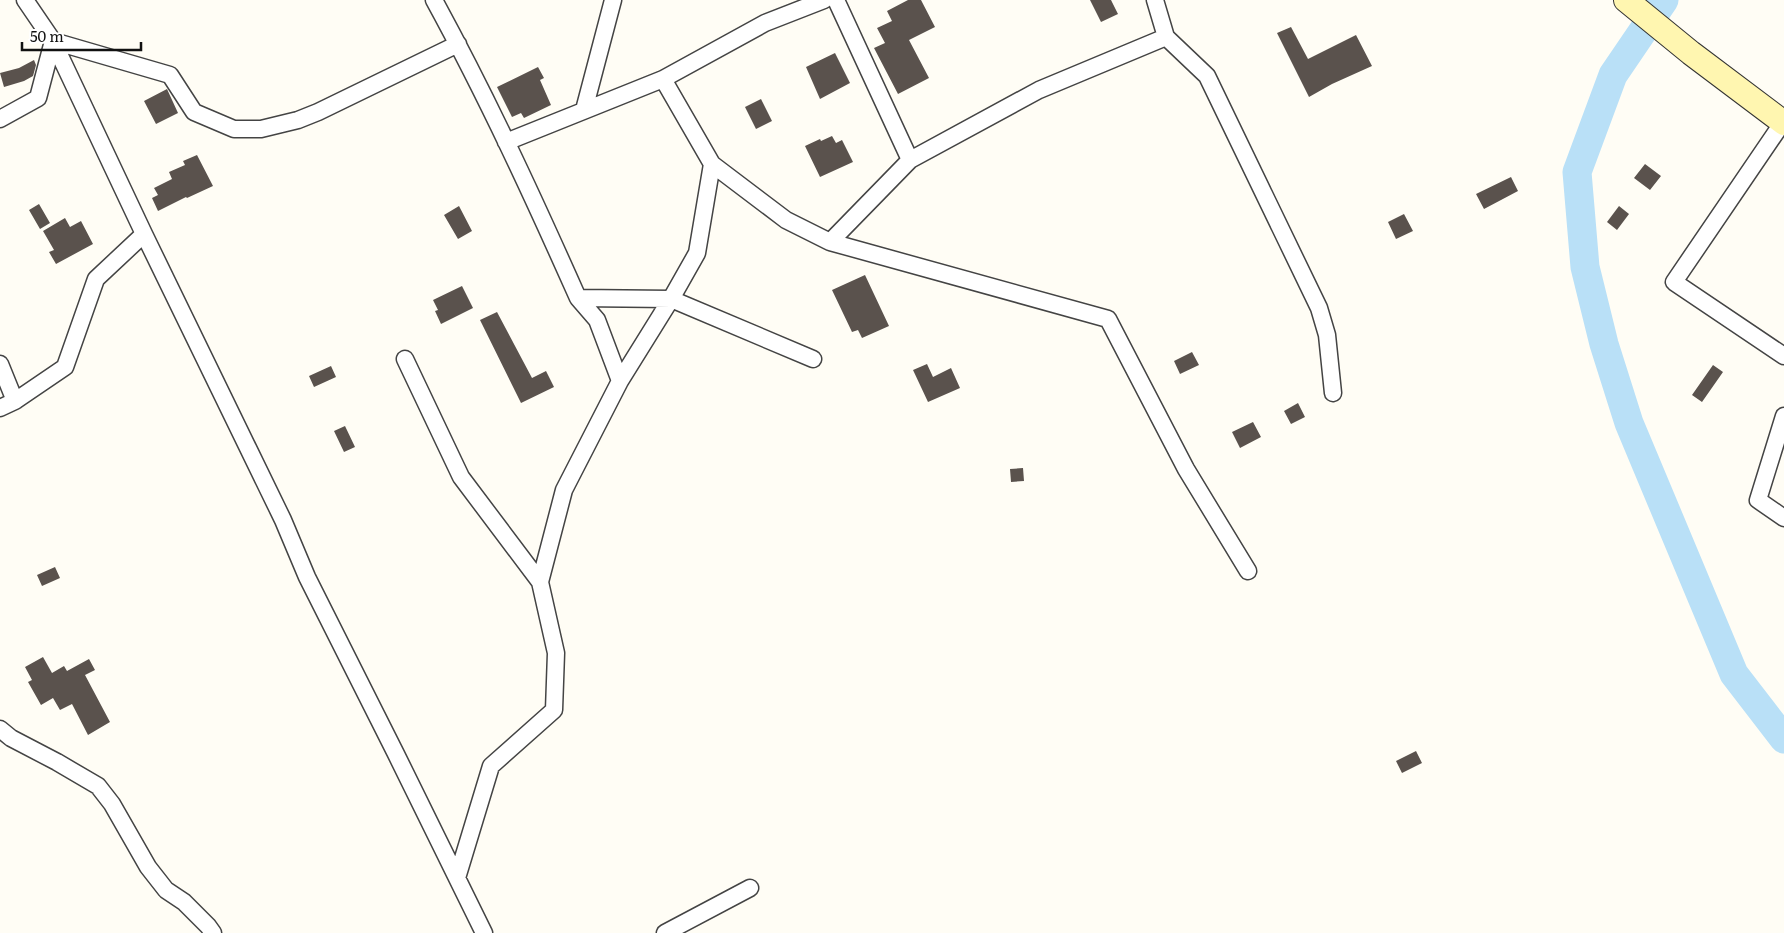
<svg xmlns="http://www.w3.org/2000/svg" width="1784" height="933" font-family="Literata,serif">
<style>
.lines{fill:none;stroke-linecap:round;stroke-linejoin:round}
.river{stroke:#b9e0f7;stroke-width:29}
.building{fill:#5a524d}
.minor-casing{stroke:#444;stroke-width:19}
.secondary-casing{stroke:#333;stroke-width:26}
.minor{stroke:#fff;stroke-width:16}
.secondary{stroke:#fff6b0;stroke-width:24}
</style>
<rect width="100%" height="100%" fill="#fffdf5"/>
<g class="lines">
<!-- river -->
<path class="river" d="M 1664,0 L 1613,75 L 1577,172 L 1585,267 L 1604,344 L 1629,423 L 1734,674 L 1784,739"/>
</g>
<!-- building -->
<path class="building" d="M 908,0 L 921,0 L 935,27 L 909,40 L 929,78 L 898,94 L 874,48 L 885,43 L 877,28 L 892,21 L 887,11 Z
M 1090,0 L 1111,0 L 1118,14 L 1101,22 Z
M 1291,27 L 1308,59 L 1356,35 L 1372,66 L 1332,84 L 1309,97 L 1277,33 Z
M 835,53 L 850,83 L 820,99 L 806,67 Z
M 34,60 L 36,65 L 33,76 L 24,81 L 4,87 L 0,73 L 19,68 Z
M 538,67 L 544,78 L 540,80 L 551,105 L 524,118 L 521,113 L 512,117 L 497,87 Z
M 167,89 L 178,113 L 156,124 L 144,101 Z
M 761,99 L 772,121 L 756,129 L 745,107 Z
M 832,136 L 836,143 L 842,140 L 853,162 L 820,177 L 805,146 L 820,139 L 821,141 Z
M 197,155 L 213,186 L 187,198 L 186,197 L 158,211 L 152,198 L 158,195 L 154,188 L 172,179 L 169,172 L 185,165 L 183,161 Z
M 1645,164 L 1661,176 L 1650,190 L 1634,178 Z
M 1511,177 L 1518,191 L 1484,209 L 1476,194 Z
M 39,204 L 50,223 L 40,229 L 29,210 Z
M 459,206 L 472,231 L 458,239 L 444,215 Z
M 1619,206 L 1629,214 L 1617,230 L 1607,222 Z
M 1404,214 L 1413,231 L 1396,239 L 1388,222 Z
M 65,218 L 70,227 L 81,221 L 93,244 L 56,264 L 49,252 L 54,250 L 43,231 Z
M 865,275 L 889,326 L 862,338 L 858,330 L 852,332 L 832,290 Z
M 462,286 L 473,308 L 441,324 L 435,311 L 438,310 L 433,300 Z
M 497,312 L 532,378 L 546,371 L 554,387 L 521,403 L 480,320 Z
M 1192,352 L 1199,365 L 1180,374 L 1174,361 Z
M 927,364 L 933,377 L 951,368 L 960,388 L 928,402 L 913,370 Z
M 1713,365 L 1723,372 L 1702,402 L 1692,395 Z
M 331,366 L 336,377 L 314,387 L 309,376 Z
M 1298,403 L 1305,417 L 1291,424 L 1284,411 Z
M 1253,422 L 1261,437 L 1240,448 L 1232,432 Z
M 345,426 L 355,447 L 344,452 L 334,431 Z
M 1023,468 L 1024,481 L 1011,482 L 1010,469 Z
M 55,567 L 60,578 L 42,586 L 37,575 Z
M 43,657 L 52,673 L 64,666 L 67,671 L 89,659 L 95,670 L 85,675 L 110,722 L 88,735 L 72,704 L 60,710 L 53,698 L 41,705 L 28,682 L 32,680 L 25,667 Z
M 1416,751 L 1422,763 L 1402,773 L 1396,761 Z"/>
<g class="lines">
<!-- minor casing -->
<g class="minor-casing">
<path id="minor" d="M 25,0 L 53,41 L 144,234 L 283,520 L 307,577 L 396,754 L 484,933
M 434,0 C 487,97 533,197 578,298 L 671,299 L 813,359
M 836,0 L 910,160
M 1155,0 L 1166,37 L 1207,76 L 1319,308 L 1327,335 L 1333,393
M 53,41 L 170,75 L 194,112 L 234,129 L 261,129 L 298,120 L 318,112 L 458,44
M 584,110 L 613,0
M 0,119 L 38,98 L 53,41
M 1783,122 L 1674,282 L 1784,356
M 506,142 L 663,79 L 765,23 L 824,0
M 712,164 L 786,220 L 830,242 L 1108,319 L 1186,469 L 1248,571
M 830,242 L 910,160 L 1039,90 L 1166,37
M 405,359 L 461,477 L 540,582
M 0,364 L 15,401 L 0,408
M 620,381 L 671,299 L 697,253 L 712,164 L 663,79
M 15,401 L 65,367 L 96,279 L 144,234
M 1784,416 L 1758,500 L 1784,518
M 0,729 L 11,738 L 57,762 L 98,786 L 112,804 L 148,867 L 166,890 L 184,902 L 208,926 L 213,933
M 457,878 L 491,766 L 554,710 L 556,653 L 540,582 L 564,490 L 620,381 L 597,320 L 578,298
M 665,933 L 750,888"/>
</g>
<!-- secondary casing -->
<g class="secondary-casing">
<path id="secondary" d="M 1626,0 L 1691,53 L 1784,123"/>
</g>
<!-- minor -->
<use href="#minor" class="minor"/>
<!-- secondary -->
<use href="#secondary" class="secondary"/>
</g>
<!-- scale -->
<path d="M22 42v8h119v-8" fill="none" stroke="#111111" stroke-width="2.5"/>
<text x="30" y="42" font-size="15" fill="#111111" stroke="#ffffff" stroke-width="4" paint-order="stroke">50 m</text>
</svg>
